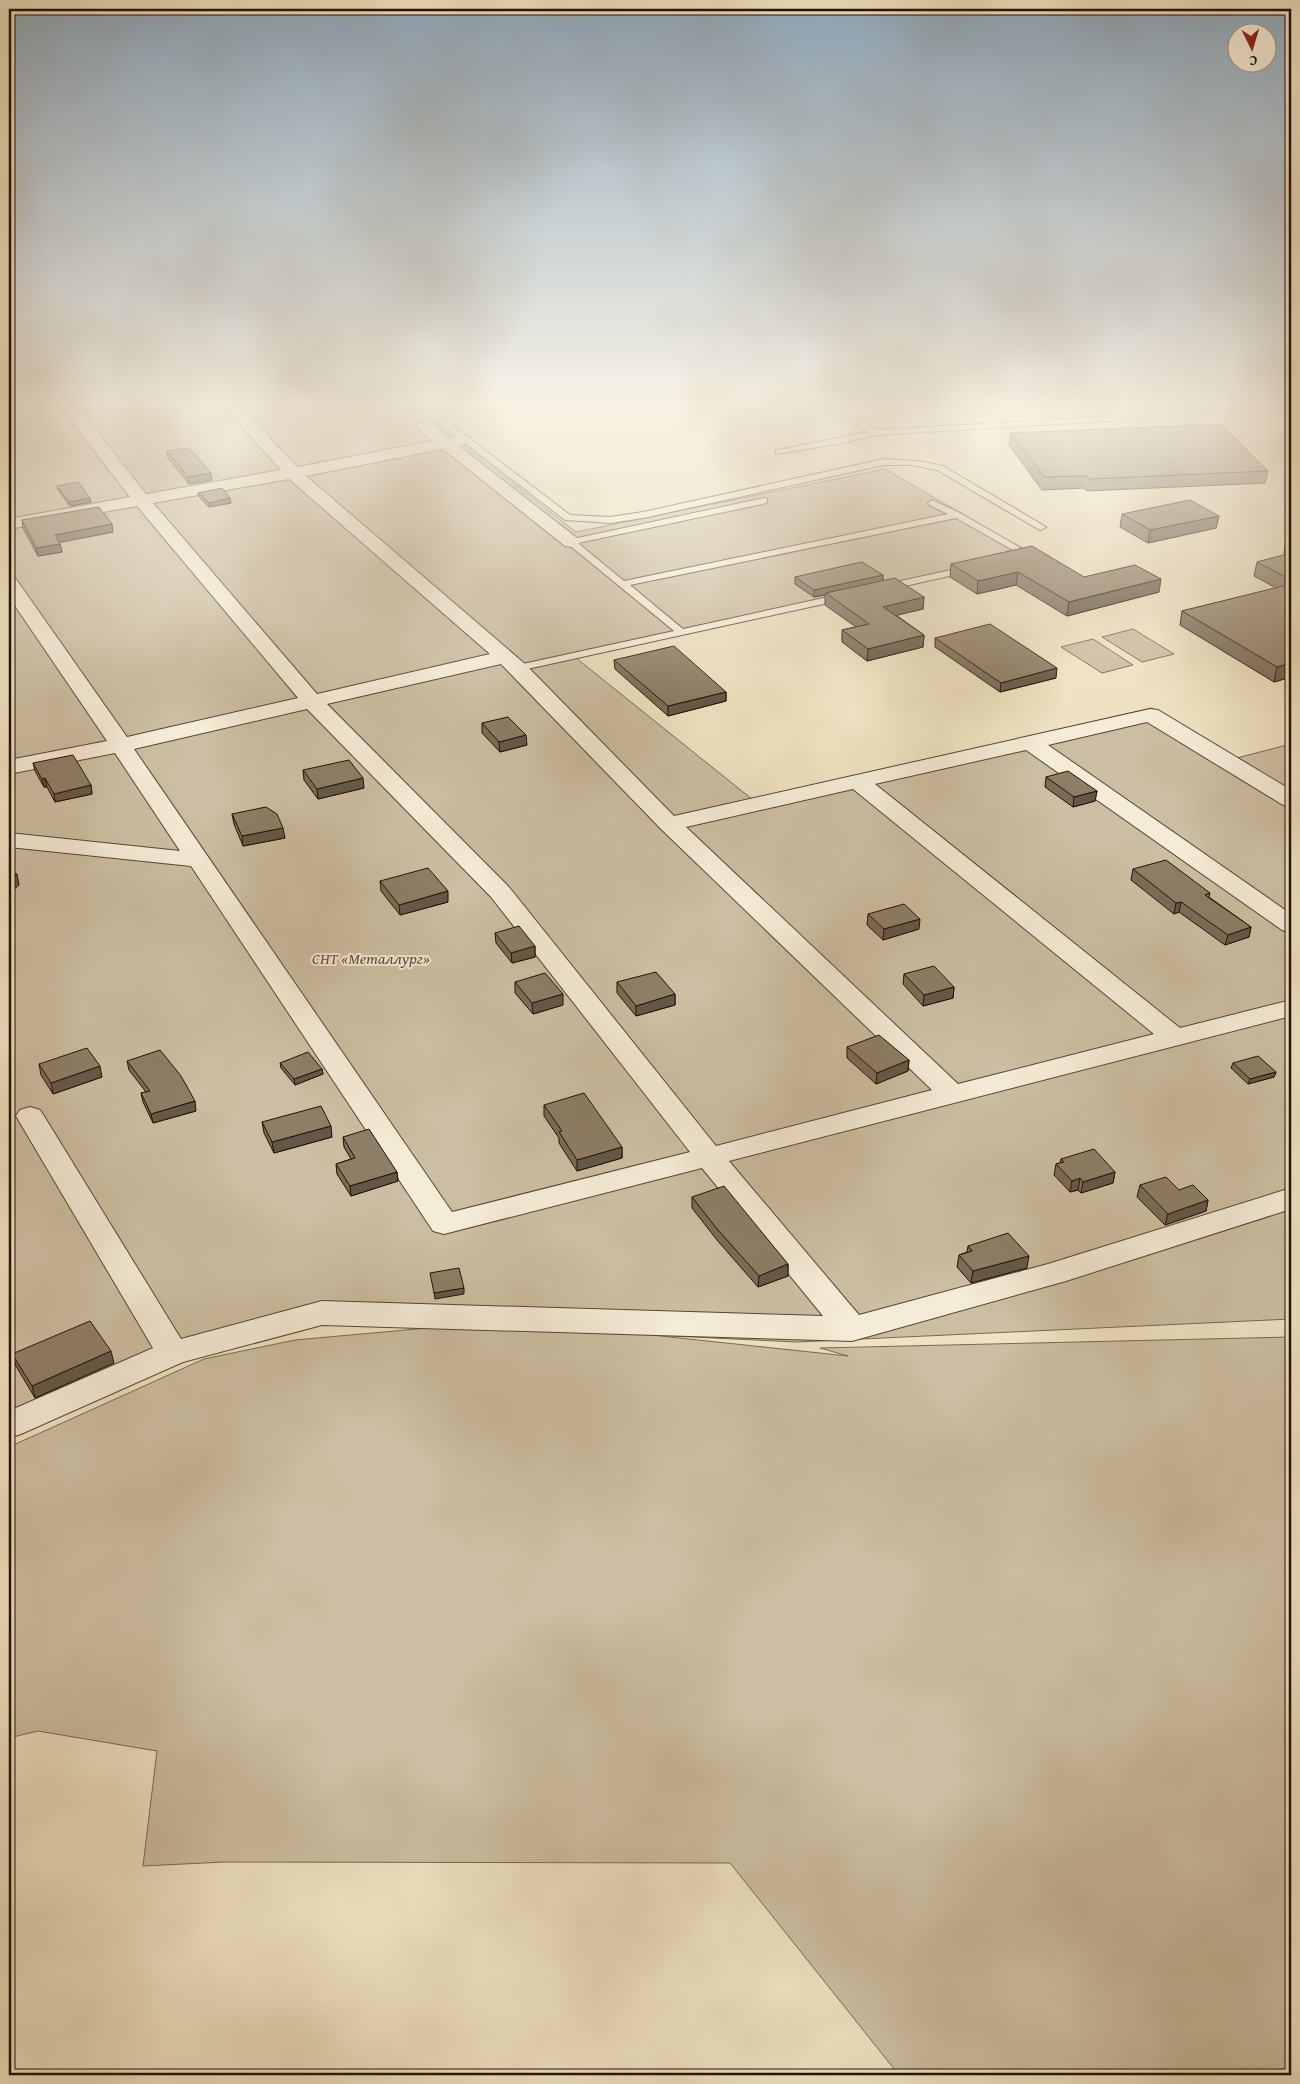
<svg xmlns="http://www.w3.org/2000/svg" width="1300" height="2084" font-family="'Gentium Book Plus',serif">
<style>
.green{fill:#ccbea2;stroke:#786852}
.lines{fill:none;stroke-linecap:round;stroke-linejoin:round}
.service-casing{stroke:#564533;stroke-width:2}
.minor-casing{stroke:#564533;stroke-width:2}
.service{fill:#f5ecd7;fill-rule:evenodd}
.minor{fill:#f5ecd7;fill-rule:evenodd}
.wall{fill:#796c58;stroke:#231103}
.shaded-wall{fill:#635847;stroke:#231103}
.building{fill:#8d7e66;stroke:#231103}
.labels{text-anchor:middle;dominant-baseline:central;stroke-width:4;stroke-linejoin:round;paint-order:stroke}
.park-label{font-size:16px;font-style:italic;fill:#5e4e3b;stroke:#f5ecd7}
</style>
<rect width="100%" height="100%" fill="#efe2c2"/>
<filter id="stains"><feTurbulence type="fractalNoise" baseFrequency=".004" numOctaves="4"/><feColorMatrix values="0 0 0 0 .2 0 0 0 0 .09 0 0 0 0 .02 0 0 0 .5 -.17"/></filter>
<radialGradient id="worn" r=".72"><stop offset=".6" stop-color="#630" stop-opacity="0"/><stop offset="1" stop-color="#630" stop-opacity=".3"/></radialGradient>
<!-- green -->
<path class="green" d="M 9,406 L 414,406 L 576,532 L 885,469 L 1033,555 L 576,658 L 753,800 L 1152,708 L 1229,760 L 1291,744 L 1291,1319 L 797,1342 L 651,1335 L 848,1356 L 820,1348 L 1291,1337 L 1291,2075 L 899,2075 L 730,1863 L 224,1862 L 143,1866 L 157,1751 L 38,1731 L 9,1738 L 9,1447 L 204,1359 L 295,1340 L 461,1325 L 324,1319 L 169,1366 L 51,1418 L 9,1440 Z
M 1133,629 L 1174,654 L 1142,662 L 1102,637 Z
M 1093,639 L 1133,665 L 1102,673 L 1061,647 Z"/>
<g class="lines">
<!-- service casing -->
<g class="service-casing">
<path id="service" d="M 417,406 L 427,406 L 570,515 L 610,517 L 643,512 L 884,459 L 919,461 L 943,466 L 1046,527 L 1041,530 L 1038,529 L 937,470 L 912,465 L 884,465 L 643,518 L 610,523 L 565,520 Z
M 819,406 L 830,406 L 877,430 L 1278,406 L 1291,406 L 1291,410 L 876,435 L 843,443 L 776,454 L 776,450 L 779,450 L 868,432 Z
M 764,498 L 767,499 L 767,503 L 578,543 L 624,581 L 948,514 L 929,505 L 928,503 L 932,500 L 960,513 L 1033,555 L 1024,559 L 1018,559 L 1016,557 L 1020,554 L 956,518 L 630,585 L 683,629 L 842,594 L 847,597 L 842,600 L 518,671 L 513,668 L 518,665 L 674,631 L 568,544 L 568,540 Z
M 969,566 L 972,567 L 972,571 L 887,590 L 882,587 L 887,584 Z"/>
</g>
<!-- minor casing -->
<g class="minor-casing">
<path id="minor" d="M 60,406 L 77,406 L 146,494 L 281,470 L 223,406 L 240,406 L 297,467 L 433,441 L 417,427 L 419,424 C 432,421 440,431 449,438 L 464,435 L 470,437 L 472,440 L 470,443 L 459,446 L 577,538 L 580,542 L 577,546 L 571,547 L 565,546 L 443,449 L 306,476 L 525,664 L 674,816 L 1150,709 L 1158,710 L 1291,790 L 1291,807 L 1283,805 L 1147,722 L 1048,745 L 1291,914 L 1291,933 L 1282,930 L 1026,750 L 875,784 L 1180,1028 L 1291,1000 L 1291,1016 L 729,1161 L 859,1315 L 1048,1264 L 1291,1188 L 1291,1209 L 1066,1281 L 852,1341 L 322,1325 L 183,1362 L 21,1434 L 9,1438 L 9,1411 L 153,1348 L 16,1116 L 20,1110 L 30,1107 L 40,1110 L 44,1116 L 181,1339 L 322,1301 L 823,1316 L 702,1168 L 444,1234 L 433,1231 L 191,866 L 9,847 L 9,833 L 180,851 L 115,753 L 9,774 L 9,760 L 107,741 L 9,597 L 9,577 L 16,579 L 127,737 L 298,698 L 137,506 L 9,529 L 9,519 L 130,497 ZM 289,479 L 490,654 L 317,694 L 153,503 ZM 501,664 L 661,829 L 932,1090 L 716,1146 L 509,887 L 327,704 ZM 307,709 L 491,897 L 690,1152 L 452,1212 L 134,749 ZM 853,789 L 1154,1034 L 958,1084 L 686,827 Z
M 398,406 L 416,406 L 421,412 L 419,415 L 407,415 Z"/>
</g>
<!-- service -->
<use href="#service" class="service"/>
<!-- minor -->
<use href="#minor" class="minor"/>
</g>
<!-- wall -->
<path class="wall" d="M 110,406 L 164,406 L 117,414 Z
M 1011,433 L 1268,471 L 1265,483 L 1087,491 L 1084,488 L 1042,490 L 1009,445 Z
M 167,451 L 212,480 L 189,484 L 168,458 Z
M 57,486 L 90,498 L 91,502 L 70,506 L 58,490 Z
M 198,493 L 230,498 L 231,503 L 209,507 L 199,497 Z
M 1122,514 L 1219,516 L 1216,528 L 1148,543 L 1120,527 Z
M 22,520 L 113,532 L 59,542 L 62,552 L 38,556 L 23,528 Z
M 1291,539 L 1291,677 L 1274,682 L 1180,625 L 1182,611 L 1276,588 L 1254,576 L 1257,562 L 1286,555 L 1284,554 L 1286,540 Z
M 951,564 L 1084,577 L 1159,592 L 1067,616 L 1016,585 L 977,594 L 950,577 Z
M 883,575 L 883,580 L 924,597 L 923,609 L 896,615 L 924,635 L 923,647 L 867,661 L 842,642 L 842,630 L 856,627 L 825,605 L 825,595 L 814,597 L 795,584 L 795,577 Z
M 935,638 L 1056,678 L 1000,692 L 935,647 Z
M 614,660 L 726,692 L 726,701 L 668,716 L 615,669 Z
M 482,723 L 527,745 L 500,752 L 482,733 Z
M 33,763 L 91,785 L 92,794 L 55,802 L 47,787 L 44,787 L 35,771 Z
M 303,770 L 364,788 L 318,799 L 304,780 Z
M 1046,777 L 1097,791 L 1095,801 L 1073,807 L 1045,787 Z
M 232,814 L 285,838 L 243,846 L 234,824 Z
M 1133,869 L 1210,893 L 1209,897 L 1251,927 L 1249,937 L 1225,945 L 1179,912 L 1174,914 L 1131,880 Z
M 380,881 L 448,902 L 400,915 L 381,891 Z
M 868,914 L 919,929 L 883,940 L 867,925 Z
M 495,933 L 535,946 L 535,957 L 512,963 L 496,943 Z
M 904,974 L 954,987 L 953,998 L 923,1006 L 903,984 Z
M 515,982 L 563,1005 L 533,1014 L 515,993 Z
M 617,982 L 675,994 L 675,1005 L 636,1016 L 617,993 Z
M 847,1047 L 909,1060 L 908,1071 L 876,1084 L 847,1058 Z
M 127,1061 L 196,1111 L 153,1123 L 143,1102 L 141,1093 L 146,1092 L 129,1070 Z
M 280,1063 L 322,1069 L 323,1074 L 295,1085 L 281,1068 Z
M 1233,1063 L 1276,1072 L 1274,1077 L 1248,1084 L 1231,1068 Z
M 39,1064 L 102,1077 L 53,1094 L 41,1075 Z
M 544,1105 L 622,1147 L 622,1158 L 577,1171 L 559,1143 L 559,1138 L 544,1116 Z
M 262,1122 L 332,1137 L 274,1153 L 264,1133 Z
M 343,1137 L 397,1172 L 398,1181 L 351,1196 L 337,1174 L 336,1164 L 351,1159 L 344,1147 Z
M 1061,1159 L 1115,1172 L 1113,1183 L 1081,1193 L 1078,1190 L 1070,1192 L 1054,1175 L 1056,1164 L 1060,1163 Z
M 1140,1185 L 1179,1190 L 1208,1200 L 1206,1211 L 1165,1225 L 1137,1197 Z
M 692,1197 L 788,1264 L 788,1276 L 758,1287 L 717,1240 L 692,1208 Z
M 968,1246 L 1027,1268 L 971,1283 L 957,1267 L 959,1255 L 967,1252 Z
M 12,1354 L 114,1363 L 35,1398 L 16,1366 Z"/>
<!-- shaded-wall -->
<path class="shaded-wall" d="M 140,406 L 164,406 L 117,414 L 117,410 Z
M 211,473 L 212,480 L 189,484 L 188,477 Z
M 90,498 L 91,502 L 70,506 L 69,502 Z
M 230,498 L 231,503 L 209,507 L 209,503 Z
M 1219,516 L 1216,528 L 1148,543 L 1150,530 Z
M 112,524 L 113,532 L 57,543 L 55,535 Z
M 60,544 L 62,552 L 38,556 L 36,548 Z
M 1018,572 L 1016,585 L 977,594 L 978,581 Z
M 883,575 L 883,582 L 826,593 L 825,595 L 814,597 L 814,590 Z
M 1161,579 L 1159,592 L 1067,616 L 1069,602 Z
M 924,597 L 923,609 L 882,619 L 883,607 Z
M 924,635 L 923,647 L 867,661 L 868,649 Z
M 1291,663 L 1291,677 L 1274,682 L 1277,667 Z
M 1057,668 L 1056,678 L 1000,692 L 1001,683 Z
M 726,692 L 726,701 L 668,716 L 668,706 Z
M 526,735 L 527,745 L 500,752 L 499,742 Z
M 45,778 L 47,787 L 44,787 L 42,779 Z
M 363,778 L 364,788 L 318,799 L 317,789 Z
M 91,785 L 92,794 L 55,802 L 54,794 Z
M 1097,791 L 1095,801 L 1073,807 L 1074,797 Z
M 283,828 L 285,838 L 243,846 L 242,836 Z
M 17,874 L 19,885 L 9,894 L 9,881 Z
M 448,891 L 448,902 L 400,915 L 399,905 Z
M 1181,902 L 1179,912 L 1174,914 L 1176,903 Z
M 920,919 L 919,929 L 883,940 L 884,929 Z
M 1251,927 L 1249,937 L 1225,945 L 1228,935 Z
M 535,946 L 535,957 L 512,963 L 511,953 Z
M 954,987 L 953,998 L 923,1006 L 924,995 Z
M 563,994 L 563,1005 L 533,1014 L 532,1003 Z
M 675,994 L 675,1005 L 636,1016 L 636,1006 Z
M 909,1060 L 908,1071 L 876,1084 L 877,1073 Z
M 100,1066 L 102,1077 L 53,1094 L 51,1083 Z
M 322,1069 L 323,1074 L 295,1085 L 294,1079 Z
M 1276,1072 L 1274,1077 L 1248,1084 L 1250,1079 Z
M 195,1101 L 196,1111 L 153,1123 L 151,1114 Z
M 331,1126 L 332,1137 L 274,1153 L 272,1142 Z
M 622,1147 L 622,1158 L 577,1171 L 577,1160 Z
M 397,1172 L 398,1181 L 351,1196 L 350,1186 Z
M 1115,1172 L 1113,1183 L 1081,1193 L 1083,1182 Z
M 1080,1178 L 1078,1190 L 1070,1192 L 1072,1181 Z
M 1208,1200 L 1206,1211 L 1165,1225 L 1168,1214 Z
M 1029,1256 L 1027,1268 L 971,1283 L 973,1271 Z
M 788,1264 L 788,1276 L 758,1287 L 759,1276 Z
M 464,1288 L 464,1294 L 435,1299 L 434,1293 Z
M 111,1351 L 114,1363 L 35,1398 L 32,1386 Z"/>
<!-- building -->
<path class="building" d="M 113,406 L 140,406 L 117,410 Z
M 1221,424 L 1268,471 L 1089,479 L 1086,476 L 1044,477 L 1011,433 Z
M 189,448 L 211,473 L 188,477 L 167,451 Z
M 78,482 L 90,498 L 69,502 L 57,486 Z
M 222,488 L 230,498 L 209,503 L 198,493 Z
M 1190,500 L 1219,516 L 1150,530 L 1122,514 Z
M 99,507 L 112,524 L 55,535 L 60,544 L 36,548 L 22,520 Z
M 1291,539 L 1291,542 L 1286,540 Z
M 1032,546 L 1084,577 L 1135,565 L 1161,579 L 1069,602 L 1018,572 L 978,581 L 951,564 Z
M 1291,553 L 1291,580 L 1257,562 Z
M 862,562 L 883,575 L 814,590 L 795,577 Z
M 895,578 L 924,597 L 883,607 L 924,635 L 868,649 L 842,630 L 869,624 L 826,593 Z
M 1291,584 L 1291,663 L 1277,667 L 1182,611 Z
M 990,624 L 1057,668 L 1001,683 L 935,638 Z
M 674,646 L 726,692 L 668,706 L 614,660 Z
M 508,717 L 526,735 L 499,742 L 482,723 Z
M 73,755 L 91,785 L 54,794 L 45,778 L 42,779 L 33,763 Z
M 349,760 L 363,778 L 317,789 L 303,770 Z
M 1068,771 L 1097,791 L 1074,797 L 1046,777 Z
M 266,807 L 277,814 L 283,828 L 242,836 L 232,814 Z
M 1166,860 L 1210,893 L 1205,895 L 1251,927 L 1228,935 L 1181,902 L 1176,903 L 1133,869 Z
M 428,868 L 448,891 L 399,905 L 380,881 Z
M 9,873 L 17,874 L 9,881 Z
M 904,904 L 920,919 L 884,929 L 868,914 Z
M 519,926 L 535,946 L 511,953 L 495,933 Z
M 934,966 L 954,987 L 924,995 L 904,974 Z
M 656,972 L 675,994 L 636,1006 L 617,982 Z
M 545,973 L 563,994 L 532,1003 L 515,982 Z
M 879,1035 L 909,1060 L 877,1073 L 847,1047 Z
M 87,1048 L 100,1066 L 51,1083 L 39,1064 Z
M 160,1050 L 181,1076 L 195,1101 L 151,1114 L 141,1093 L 150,1091 L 127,1061 Z
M 308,1052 L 322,1069 L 294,1079 L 280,1063 Z
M 1258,1056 L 1276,1072 L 1250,1079 L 1233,1063 Z
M 584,1093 L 622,1147 L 577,1160 L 559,1132 L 562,1131 L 544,1105 Z
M 321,1106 L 331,1126 L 272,1142 L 262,1122 Z
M 369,1129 L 397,1172 L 350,1186 L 336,1164 L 355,1158 L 343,1137 Z
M 1094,1149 L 1115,1172 L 1083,1182 L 1080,1178 L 1072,1181 L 1056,1164 L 1064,1162 L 1061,1159 Z
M 1166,1177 L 1179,1190 L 1193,1185 L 1208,1200 L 1168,1214 L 1140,1185 Z
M 724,1186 L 788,1264 L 759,1276 L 717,1229 L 692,1197 Z
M 1008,1233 L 1029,1256 L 973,1271 L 959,1255 L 972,1251 L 968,1246 Z
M 459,1268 L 464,1288 L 434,1293 L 430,1273 Z
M 90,1321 L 111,1351 L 32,1386 L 12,1354 Z"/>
<!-- sky -->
<linearGradient id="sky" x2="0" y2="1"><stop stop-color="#8faabf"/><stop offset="0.58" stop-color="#f8f2e4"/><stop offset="1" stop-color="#f8f2e4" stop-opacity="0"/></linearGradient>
<rect width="1300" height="698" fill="url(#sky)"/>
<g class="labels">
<!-- park labels -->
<g class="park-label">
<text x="371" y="958">СНТ «Металлург»</text>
</g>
</g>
<!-- margin -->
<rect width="1300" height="2084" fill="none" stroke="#efe2c2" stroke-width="30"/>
<rect x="10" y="10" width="1280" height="2064" fill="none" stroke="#231103" stroke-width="2.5"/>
<rect x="15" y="15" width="1270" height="2054" fill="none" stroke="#231103"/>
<!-- north arrow -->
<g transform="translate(1252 48) rotate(175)"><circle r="24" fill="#f5ecd7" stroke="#a19482"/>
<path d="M0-4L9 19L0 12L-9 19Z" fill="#8f2418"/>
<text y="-8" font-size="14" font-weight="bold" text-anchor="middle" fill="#231103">С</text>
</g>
<rect width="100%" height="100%" filter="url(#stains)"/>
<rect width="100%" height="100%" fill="url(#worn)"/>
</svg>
